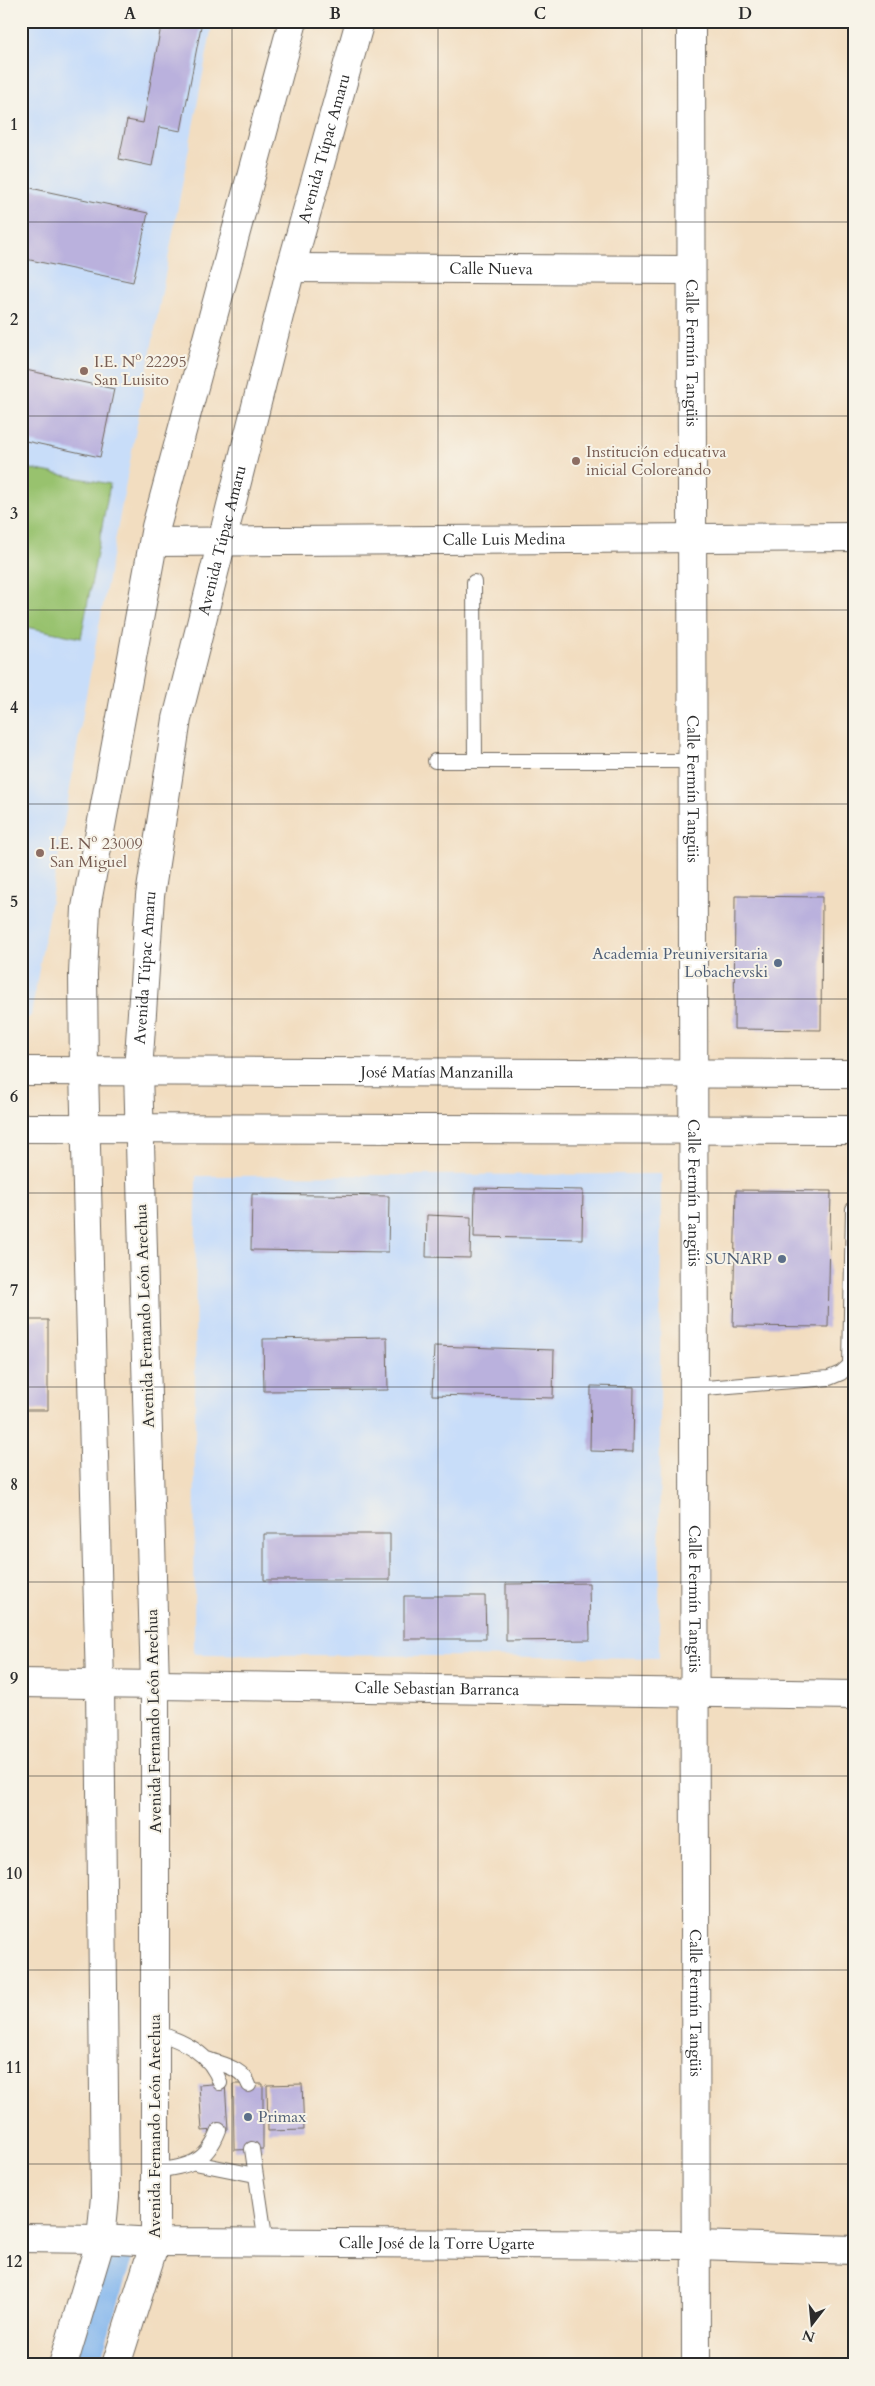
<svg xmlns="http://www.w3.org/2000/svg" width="875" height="2386" font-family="Cardo,serif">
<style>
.built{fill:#c8ddf9}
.green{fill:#98c26e;stroke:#62764c}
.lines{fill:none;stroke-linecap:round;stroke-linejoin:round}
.canal{stroke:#7fb4ed;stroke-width:36}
.building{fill:#bab1dd}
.service-casing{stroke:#71695f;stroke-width:16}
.minor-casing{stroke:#71695f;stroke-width:30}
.secondary-casing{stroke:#71695f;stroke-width:30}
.primary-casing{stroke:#71695f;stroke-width:30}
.service{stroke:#fff;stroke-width:14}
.minor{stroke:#fff;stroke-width:28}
.secondary{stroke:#fff;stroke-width:28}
.primary{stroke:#fff;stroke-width:28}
.grid{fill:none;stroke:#2b2b2b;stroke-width:1;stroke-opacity:0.55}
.education-dot{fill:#8d6e63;stroke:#f7f3e8;stroke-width:2}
.service-dot{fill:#5c6f8a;stroke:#f7f3e8;stroke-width:2}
.labels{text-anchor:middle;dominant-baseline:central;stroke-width:4;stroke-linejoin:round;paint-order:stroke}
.street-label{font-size:16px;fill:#2b2b2b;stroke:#f7f3e8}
.education-label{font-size:16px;fill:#785e54;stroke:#f7f3e8;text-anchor:start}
.service-label{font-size:16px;fill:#4e5e75;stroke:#f7f3e8;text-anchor:end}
.neatline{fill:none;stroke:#2b2b2b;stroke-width:2}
.grid-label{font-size:16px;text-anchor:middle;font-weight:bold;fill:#2b2b2b}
</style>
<rect width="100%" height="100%" fill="#f7f3e8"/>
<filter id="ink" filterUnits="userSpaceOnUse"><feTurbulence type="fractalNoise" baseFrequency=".02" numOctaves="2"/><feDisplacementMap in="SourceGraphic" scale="10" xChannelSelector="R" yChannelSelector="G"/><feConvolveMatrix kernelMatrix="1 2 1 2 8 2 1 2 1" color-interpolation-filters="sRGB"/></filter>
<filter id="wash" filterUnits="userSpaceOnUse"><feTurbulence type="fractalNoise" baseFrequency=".0096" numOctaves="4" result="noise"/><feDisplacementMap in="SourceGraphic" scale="20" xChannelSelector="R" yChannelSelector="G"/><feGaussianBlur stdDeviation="1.12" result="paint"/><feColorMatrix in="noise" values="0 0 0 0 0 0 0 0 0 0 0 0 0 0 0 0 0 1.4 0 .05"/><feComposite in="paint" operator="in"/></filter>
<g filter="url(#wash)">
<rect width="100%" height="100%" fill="#f2ddc0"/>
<!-- built -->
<path class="built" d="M 21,21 L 213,21 L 87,690 L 31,1016 L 21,1022 Z
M 661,1174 L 659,1658 L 194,1654 L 196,1176 Z"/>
<!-- green -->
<path class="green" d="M 21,467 L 110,484 L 81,638 L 21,626 Z"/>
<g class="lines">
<!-- canal -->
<path class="canal" d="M 80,2365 L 117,2247"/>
</g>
<g id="blocks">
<!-- building -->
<path class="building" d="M 162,21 L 202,21 L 181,131 L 159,127 L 152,166 L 119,159 L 127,120 L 143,123 Z
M 21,186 L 148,213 L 133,282 L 21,258 Z
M 21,369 L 114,389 L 100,457 L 21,440 Z
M 735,896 L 822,897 L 821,1030 L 734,1029 Z
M 475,1188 L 583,1190 L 582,1239 L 474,1237 Z
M 736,1190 L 831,1191 L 828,1327 L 733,1326 Z
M 252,1194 L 389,1196 L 388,1252 L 251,1250 Z
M 427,1215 L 471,1217 L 470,1258 L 426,1257 Z
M 21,1320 L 48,1320 L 48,1410 L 21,1410 Z
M 387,1337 L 388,1390 L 264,1391 L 263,1339 Z
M 434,1346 L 554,1350 L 553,1398 L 432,1395 Z
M 591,1386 L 634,1387 L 633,1452 L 590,1451 Z
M 264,1534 L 390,1534 L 390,1580 L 264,1580 Z
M 589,1583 L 590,1640 L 506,1641 L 506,1584 Z
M 404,1596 L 485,1596 L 486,1639 L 404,1639 Z
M 225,2083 L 228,2129 L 202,2131 L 199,2085 Z
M 233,2084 L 263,2084 L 263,2149 L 234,2150 Z
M 302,2084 L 304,2130 L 268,2131 L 267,2085 Z"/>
</g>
</g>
<g filter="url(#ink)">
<use href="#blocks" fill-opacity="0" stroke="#71695f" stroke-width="1"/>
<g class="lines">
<!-- service casing -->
<g class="service-casing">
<path id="service" d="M 474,582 L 475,761
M 435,761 L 692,761
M 693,1389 L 829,1378 L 841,1373 L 850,1365 L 853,1209
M 155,2032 C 183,2041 211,2053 220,2083
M 207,2059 C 223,2065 243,2068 249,2085
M 252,2149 L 266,2243
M 195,2163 L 255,2175
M 155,2171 C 188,2166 206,2164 219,2130"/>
</g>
<!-- minor casing -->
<g class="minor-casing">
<g id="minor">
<path id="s1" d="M 691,21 L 696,2365"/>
<path id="s2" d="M 291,268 L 690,270"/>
<path id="s3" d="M 154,542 L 854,537"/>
<path id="s4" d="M 21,1683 L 854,1695"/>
<path id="s5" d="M 21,2238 L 101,2239 L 155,2242 L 696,2245 L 854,2250"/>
</g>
</g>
<!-- secondary casing -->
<g class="secondary-casing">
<g id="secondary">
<path d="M 63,2365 L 101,2239 L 105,2197 L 100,1684 L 84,1071 L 83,974 L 86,908 L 156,527 L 293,21"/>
<path id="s6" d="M 116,2365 L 155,2242 L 155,1685 L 138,1071 L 150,896 L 177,719 L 291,268 L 360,21"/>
</g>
</g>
<!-- primary casing -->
<g class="primary-casing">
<g id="primary">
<path id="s7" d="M 21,1071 L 854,1074"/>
<path d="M 21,1128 L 854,1130"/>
</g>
</g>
<!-- service -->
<use href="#service" class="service"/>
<!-- minor -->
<use href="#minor" class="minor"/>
<!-- secondary -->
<use href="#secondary" class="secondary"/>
<!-- primary -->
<use href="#primary" class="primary"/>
</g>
</g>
<!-- grid -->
<path class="grid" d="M 232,21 L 232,2365M 438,21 L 438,2365M 642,21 L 642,2365M 21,222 L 854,222M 21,416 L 854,416M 21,610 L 854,610M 21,804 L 854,804M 21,999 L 854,999M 21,1193 L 854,1193M 21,1387 L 854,1387M 21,1582 L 854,1582M 21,1776 L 854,1776M 21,1970 L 854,1970M 21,2164 L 854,2164"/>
<!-- markers -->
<g class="education-dot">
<circle cx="84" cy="371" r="5"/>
<circle cx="576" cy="461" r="5"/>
<circle cx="40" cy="853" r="5"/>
</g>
<g class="service-dot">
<circle cx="778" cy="963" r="5"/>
<circle cx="782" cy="1259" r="5"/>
<circle cx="248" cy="2117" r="5"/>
</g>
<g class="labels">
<!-- street labels -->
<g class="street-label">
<text stroke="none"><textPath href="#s6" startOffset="2244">Avenida Túpac Amaru</textPath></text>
<text stroke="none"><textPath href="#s2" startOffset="200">Calle Nueva</textPath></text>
<text stroke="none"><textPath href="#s1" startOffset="332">Calle Fermín Tangüis</textPath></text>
<text stroke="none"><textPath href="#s3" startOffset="350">Calle Luis Medina</textPath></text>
<text stroke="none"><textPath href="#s6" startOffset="1839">Avenida Túpac Amaru</textPath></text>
<text stroke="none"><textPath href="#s1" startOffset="768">Calle Fermín Tangüis</textPath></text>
<text stroke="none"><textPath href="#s6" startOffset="1404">Avenida Túpac Amaru</textPath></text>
<text stroke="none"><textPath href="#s7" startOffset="416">José Matías Manzanilla</textPath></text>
<text stroke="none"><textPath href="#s1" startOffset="1172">Calle Fermín Tangüis</textPath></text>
<text transform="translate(145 1316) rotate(-92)">Avenida Fernando León Arechua</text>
<text stroke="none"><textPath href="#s1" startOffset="1578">Calle Fermín Tangüis</textPath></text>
<text stroke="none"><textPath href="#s4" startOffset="416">Calle Sebastian Barranca</textPath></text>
<text transform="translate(154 1721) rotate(-91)">Avenida Fernando León Arechua</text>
<text stroke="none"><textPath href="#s1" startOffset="1982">Calle Fermín Tangüis</textPath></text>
<text transform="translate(155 2126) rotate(-90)">Avenida Fernando León Arechua</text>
<text stroke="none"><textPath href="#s5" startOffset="416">Calle José de la Torre Ugarte</textPath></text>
</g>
<!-- education labels -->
<g class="education-label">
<text x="94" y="362">I.E. Nº 22295<tspan x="94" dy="18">San Luisito</tspan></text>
<text x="586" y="452">Institución educativa<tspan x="586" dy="18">inicial Coloreando</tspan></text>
<text x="50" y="844">I.E. Nº 23009<tspan x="50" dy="18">San Miguel</tspan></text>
</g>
<!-- service labels -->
<g class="service-label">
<text x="768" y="954">Academia Preuniversitaria<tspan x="768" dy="18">Lobachevski</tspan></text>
<text x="772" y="1259">SUNARP</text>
<text x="258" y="2117" text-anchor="start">Primax</text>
</g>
</g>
<!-- margin -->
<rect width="875" height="2386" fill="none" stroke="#f7f3e8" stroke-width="55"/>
<!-- north arrow -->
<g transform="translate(812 2324) rotate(196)" stroke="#f7f3e8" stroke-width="4" paint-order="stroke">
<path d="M0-4L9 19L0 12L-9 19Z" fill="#2b2b2b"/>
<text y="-8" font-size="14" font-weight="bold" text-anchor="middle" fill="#2b2b2b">N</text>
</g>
<rect x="28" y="28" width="820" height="2330" class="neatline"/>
<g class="grid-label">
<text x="130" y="19">A</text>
<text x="335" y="19">B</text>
<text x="540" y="19">C</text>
<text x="745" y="19">D</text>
<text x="14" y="130">1</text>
<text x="14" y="325">2</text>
<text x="14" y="519">3</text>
<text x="14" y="713">4</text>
<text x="14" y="907">5</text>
<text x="14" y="1102">6</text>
<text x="14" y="1296">7</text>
<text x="14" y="1490">8</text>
<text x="14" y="1684">9</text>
<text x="14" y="1879">10</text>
<text x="14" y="2073">11</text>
<text x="14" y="2267">12</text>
</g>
</svg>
